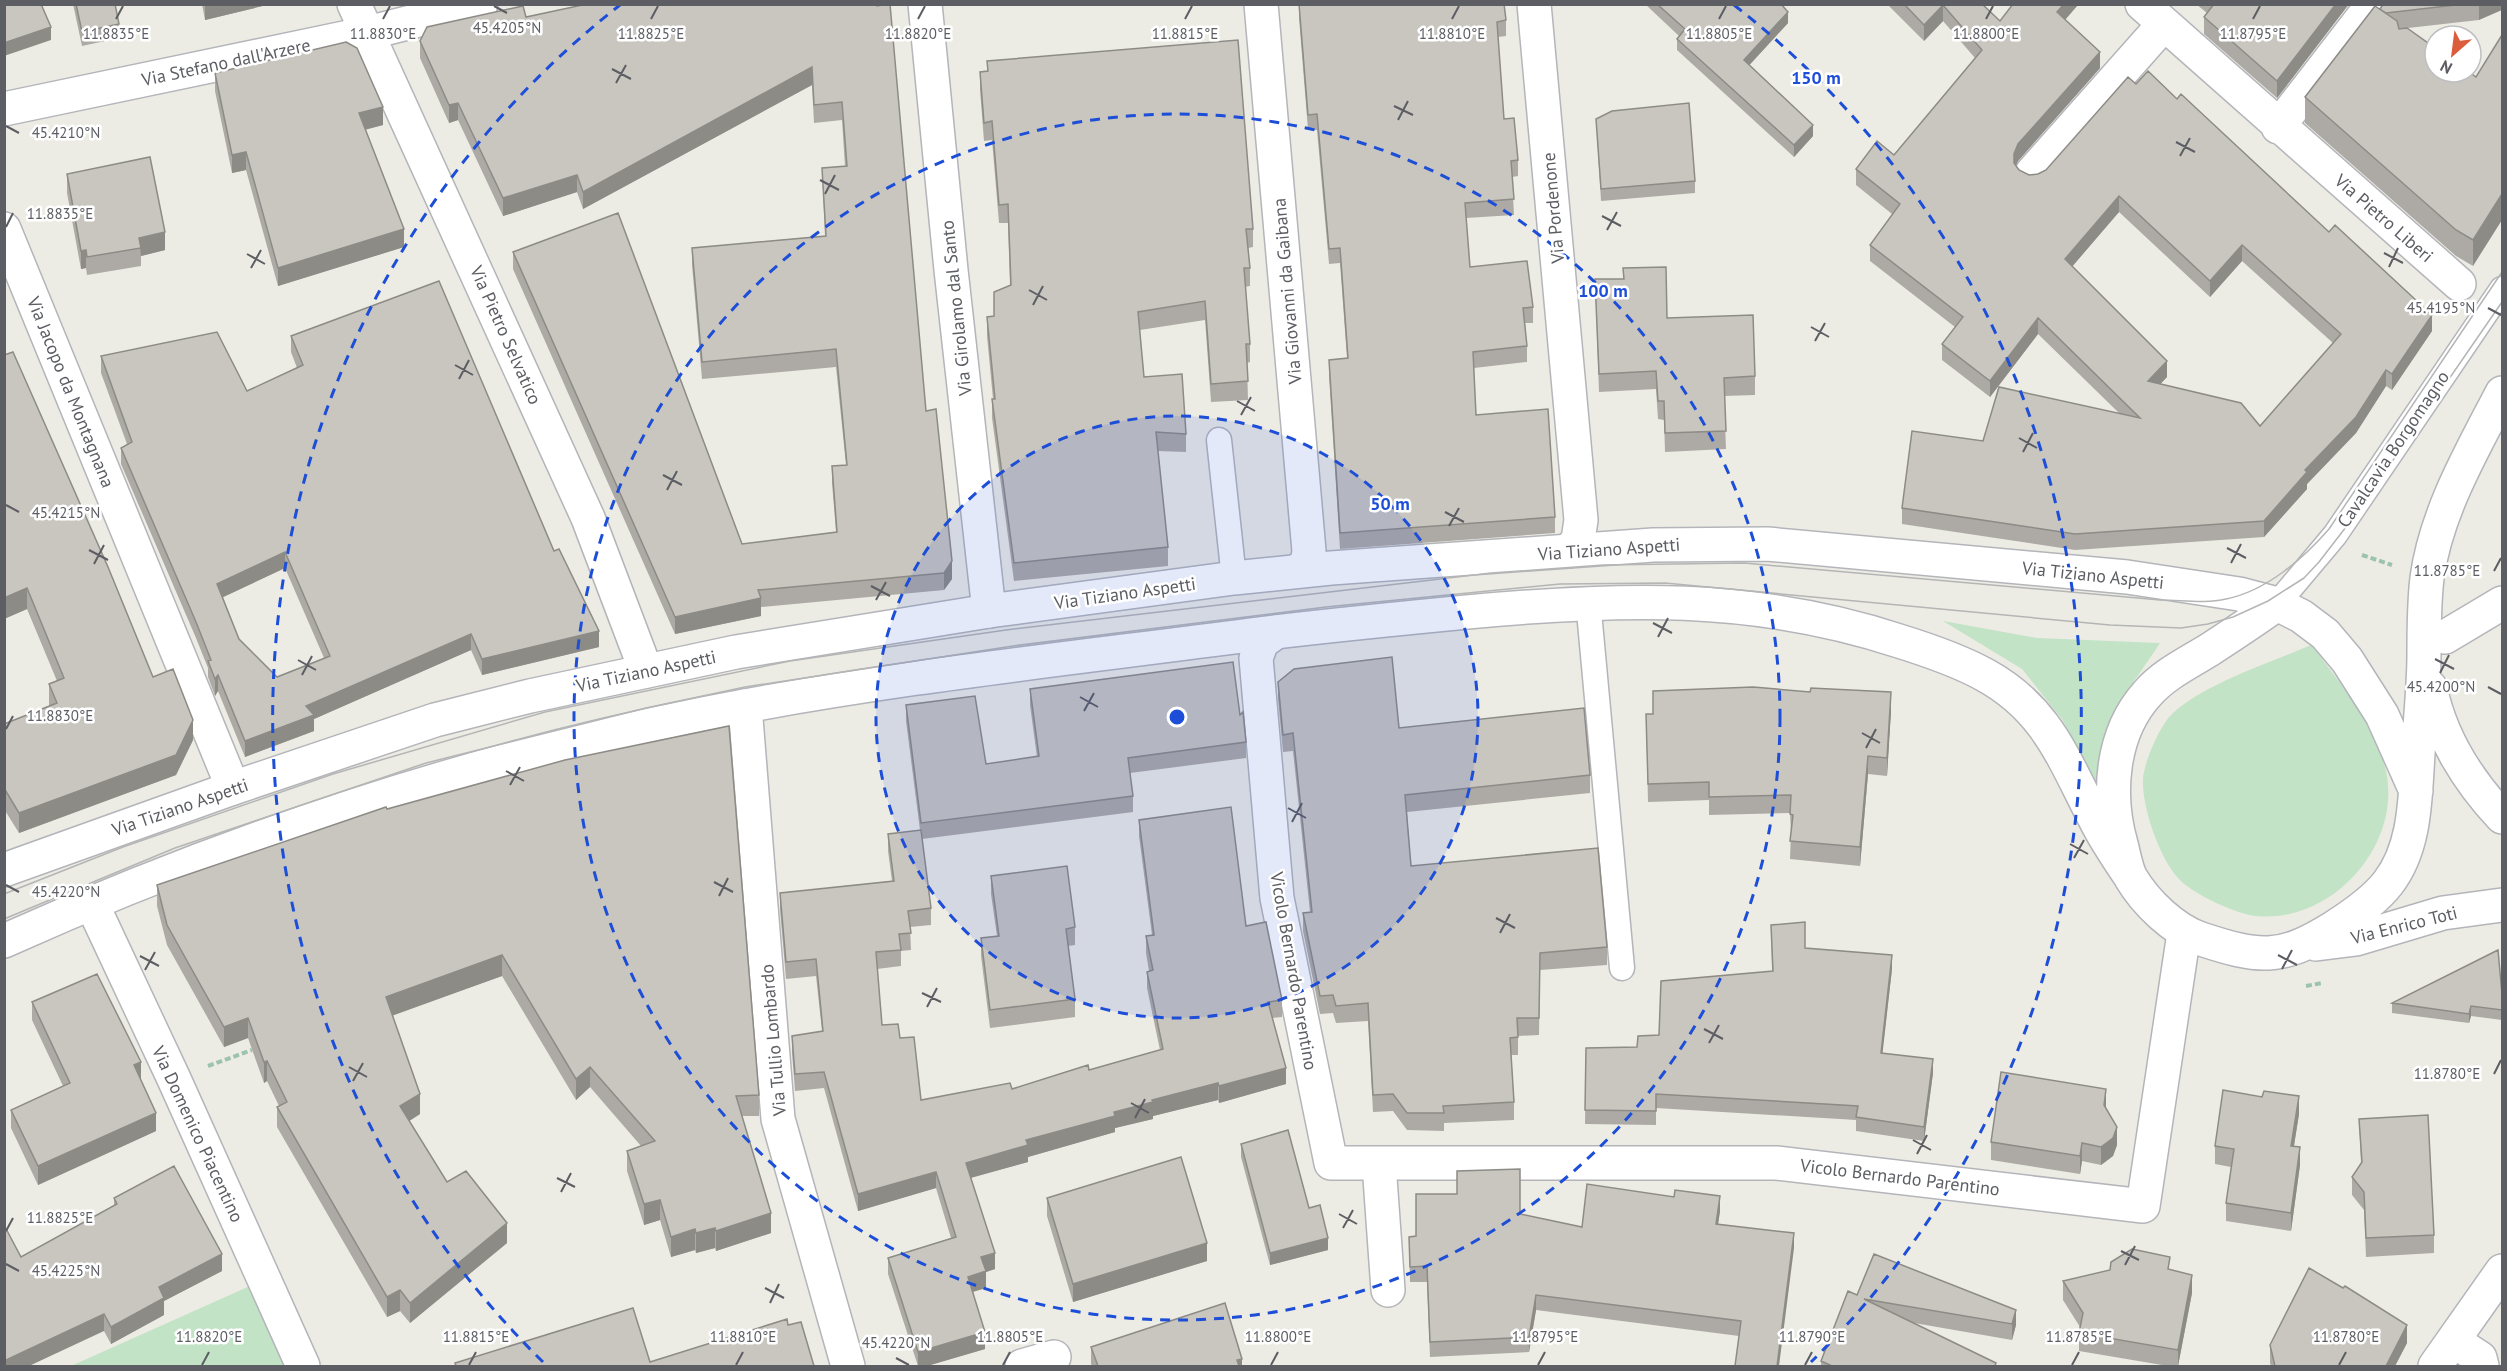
<svg xmlns="http://www.w3.org/2000/svg" width="2507" height="1371" font-family="'PT Sans',sans-serif">
<style>
.green{fill:#c2e3c6}
.lines{fill:none;stroke-linecap:round;stroke-linejoin:round}
.service-casing{stroke:#b4b5ba;stroke-width:27}
.minor-casing{stroke:#b4b5ba;stroke-width:36}
.tertiary-casing{stroke:#b4b5ba;stroke-width:36}
.path{stroke:#9cc3ac;stroke-width:4;stroke-dasharray:6 3;stroke-linecap:butt}
.service{stroke:#fff;stroke-width:24}
.minor{stroke:#fff;stroke-width:33}
.tertiary{stroke:#fff;stroke-width:33}
.tram{stroke:#b4b5b5;stroke-width:1.5}
.wall{fill:#adaaa5;fill-rule:evenodd}
.shaded-wall{fill:#8d8b86}
.building{fill:#c9c6c0;stroke:#8d8b86;stroke-width:1.5;fill-rule:evenodd}
.ticks{fill:none;stroke:#5c5e63;stroke-width:2}
.ring{fill:none;stroke:#1d4ed8;stroke-width:3;stroke-dasharray:10 8}
.labels{text-anchor:middle;dominant-baseline:central;stroke-width:5;stroke-linejoin:round;paint-order:stroke}
.street-label{font-size:18px;fill:#5c5e63;stroke:#fff}
.ticks-label{font-size:15px;text-anchor:middle;fill:#5c5e63;stroke:#fff;stroke-width:5;stroke-linejoin:round;paint-order:stroke}
.centre{fill:#1d4ed8;stroke:#fff;stroke-width:3}
.ring-label{font-size:18px;text-anchor:middle;font-weight:bold;fill:#1d4ed8;stroke:#fff;stroke-width:5;stroke-linejoin:round;paint-order:stroke}
</style>
<rect width="100%" height="100%" fill="#edece4"/>
<!-- green -->
<path class="green" d="M 1943,621 L 2037,638 L 2160,643 C 2127,694 2090,732 2100,798 L 2088,767 L 2062,719 L 2022,669 Z
M 2311,645 C 2338,679 2368,718 2383,760 C 2409,837 2336,924 2256,916 C 2236,914 2196,895 2182,882 C 2161,864 2141,806 2143,778 C 2145,760 2160,725 2173,713 C 2206,683 2270,663 2311,645 Z
M 261,1281 L 297,1366 L 71,1366 Z"/>
<g class="lines">
<!-- service casing -->
<g class="service-casing">
<path id="service" d="M 1219,440 L 1234,578
M 1588,601 L 1622,968
M 2277,604 L 2335,535 L 2502,289"/>
</g>
<!-- minor casing -->
<g class="minor-casing">
<path id="minor" d="M 354,4 L 588,518 L 646,671
M 925,4 L 951,270 L 989,611
M 1261,4 L 1309,551 L 1307,564 L 1297,571
M 1534,4 L 1581,520 L 1578,540 L 1569,551
M 2142,4 L 2459,284
M 4,109 L 368,33 L 481,4
M 2278,127 L 2373,4
M 2032,173 L 2164,24
M 4,229 L 233,788
M 1276,632 L 1262,642 L 1256,658 L 1277,898 L 1331,1163 L 1776,1163 L 2143,1206 L 2184,933
M 2445,637 L 2502,603
M 745,706 L 778,1119 L 848,1366
M 91,902 L 174,1079 L 303,1366
M 1379,1164 L 1388,1290
M 2454,1341 L 2480,1358 L 2482,1366
M 1022,1366 L 1054,1357"/>
</g>
<!-- tertiary casing -->
<g class="tertiary-casing">
<path id="tertiary" d="M 2277,604 C 2255,620 2232,635 2209,650 C 2188,663 2163,675 2147,694 C 2111,734 2107,795 2121,844 C 2124,855 2126,869 2131,878 C 2146,903 2174,930 2201,939 C 2259,958 2280,961 2333,928 C 2352,916 2374,901 2388,883 C 2416,847 2415,797 2418,754 C 2420,721 2424,687 2424,654 C 2424,628 2424,603 2427,578 C 2436,512 2472,451 2502,393
M 2430,687 C 2440,736 2468,781 2502,817
M 4,870 L 233,788 L 435,720 L 530,696 L 736,652 L 989,611 L 1234,578 L 1331,568 L 1653,545 L 1767,544 L 2127,577 L 2239,594 L 2277,604 L 2301,616 L 2325,634 L 2347,660 L 2382,715 L 2416,791
M 4,941 C 227,841 464,762 703,714 C 884,678 1067,659 1250,635 C 1322,626 1394,619 1467,612 C 1618,598 1753,593 1899,641 C 1928,650 1958,660 1985,675 C 2047,709 2063,758 2094,817 C 2104,838 2117,857 2130,876
M 2316,944 L 2356,939 L 2443,913 L 2502,905
M 2435,1366 L 2502,1271"/>
</g>
<!-- path -->
<path class="path" d="M 2362,555 L 2392,565
M 2306,986 L 2322,983
M 208,1066 L 252,1050"/>
<!-- service -->
<use href="#service" class="service"/>
<!-- minor -->
<use href="#minor" class="minor"/>
<!-- tertiary -->
<use href="#tertiary" class="tertiary"/>
<!-- tram -->
<path class="tram" d="M 4,894 L 123,847 L 333,774 L 545,712 L 790,661 L 1006,630 L 1491,573 L 1603,565 L 1744,563 L 2160,600 C 2182,600 2205,604 2226,599 C 2266,591 2303,559 2329,529 L 2502,272
M 4,919 L 175,848 L 426,763 L 646,708 L 745,687 L 1013,646 L 1326,607 L 1560,584 L 1665,583 L 2110,625 L 2181,628 L 2208,624 L 2233,617 L 2268,601 L 2304,578 L 2319,562 L 2356,514 L 2502,302"/>
</g>
<!-- wall -->
<path class="wall" d="M 73,4 L 115,4 L 119,24 L 119,38 L 82,46 Z
M 202,4 L 271,4 L 205,20 Z
M 877,4 L 926,411 L 952,579 L 944,590 L 761,607 L 761,616 L 675,634 L 513,269 L 513,252 L 742,544 L 836,532 L 832,483 L 832,466 L 846,465 L 836,367 L 702,379 L 692,265 L 692,248 L 825,236 L 822,168 L 845,167 L 842,120 L 814,123 L 812,85 L 583,209 L 577,192 L 503,216 L 458,120 L 449,123 L 420,58 L 420,41 L 526,17 Z
M 1299,4 L 1506,20 L 1506,36 L 1498,37 L 1504,119 L 1518,160 L 1518,176 L 1512,177 L 1514,215 L 1466,218 L 1470,267 L 1533,307 L 1533,323 L 1525,323 L 1527,346 L 1527,362 L 1474,368 L 1476,415 L 1555,517 L 1555,533 L 1340,549 L 1329,376 L 1329,360 L 1347,358 L 1340,263 L 1329,264 L 1317,130 L 1308,130 L 1299,18 Z
M 1645,4 L 1781,4 L 1788,23 L 1749,65 L 1813,136 L 1794,157 L 1677,50 L 1677,39 L 1679,36 Z
M 1887,4 L 1982,4 L 2000,21 L 2077,4 L 2077,6 L 2065,20 L 2100,68 L 2018,161 L 2016,165 L 2019,170 L 2029,175 L 2038,174 L 2046,170 L 2136,84 L 2177,99 L 2432,331 L 2392,390 L 2386,386 L 2356,433 L 2307,484 L 2307,489 L 2264,537 L 2075,550 L 1902,524 L 1902,508 L 1983,441 L 2119,413 L 2038,334 L 1990,397 L 1942,360 L 1942,344 L 1955,327 L 1870,261 L 1870,245 L 1892,214 L 1856,185 L 1856,169 L 1894,155 L 1975,58 L 1943,21 L 1924,41 ZM 2119,212 L 2210,297 L 2242,261 L 2333,343 L 2260,426 L 2160,384 L 2167,377 L 2072,266 Z
M 2196,4 L 2349,4 L 2277,98 L 2204,34 L 2204,17 L 2207,13 Z
M 2383,4 L 2502,4 L 2479,20 L 2399,29 L 2476,77 L 2473,266 L 2456,256 L 2305,123 L 2305,97 Z
M 987,61 L 1253,229 L 1253,247 L 1248,248 L 1250,268 L 1250,286 L 1245,287 L 1250,344 L 1250,362 L 1247,363 L 1248,400 L 1211,402 L 1205,320 L 1140,330 L 1144,377 L 1186,434 L 1186,452 L 1158,451 L 1168,547 L 1168,566 L 1014,581 L 992,418 L 992,399 L 993,399 L 987,336 L 987,317 L 994,316 L 1010,286 L 1008,223 L 999,223 L 992,140 L 984,141 L 980,90 L 980,72 L 987,71 Z
M 215,73 L 383,125 L 365,130 L 404,247 L 278,286 L 246,170 L 232,173 L 215,91 Z
M 1596,119 L 1695,181 L 1695,193 L 1601,201 Z
M 67,174 L 165,250 L 141,256 L 141,266 L 87,275 L 86,268 L 81,269 L 67,193 Z
M 1623,268 L 1667,318 L 1755,376 L 1755,395 L 1724,396 L 1726,449 L 1665,452 L 1664,420 L 1658,419 L 1656,389 L 1599,392 L 1595,279 L 1623,279 Z
M 291,336 L 554,551 L 599,647 L 482,675 L 471,650 L 314,719 L 314,731 L 245,757 L 218,691 L 215,696 L 208,677 L 208,668 L 196,638 L 121,464 L 121,448 L 127,444 L 101,373 L 101,356 L 247,391 L 297,368 L 291,352 ZM 285,568 L 324,658 L 277,677 L 239,639 L 223,597 Z
M 4,355 L 153,677 L 193,740 L 176,775 L 19,833 L 4,809 L 4,724 L 49,706 L 49,684 L 57,681 L 27,609 L 4,619 Z
M 1278,682 L 1399,728 L 1590,775 L 1590,793 L 1407,812 L 1411,866 L 1607,947 L 1607,965 L 1540,970 L 1539,1035 L 1518,1036 L 1518,1055 L 1511,1055 L 1514,1102 L 1514,1120 L 1444,1123 L 1444,1131 L 1407,1130 L 1393,1111 L 1373,1112 L 1368,1021 L 1336,1023 L 1333,1013 L 1320,1014 L 1303,931 L 1303,913 L 1310,912 L 1293,751 L 1283,752 L 1278,699 Z
M 1030,689 L 1240,715 L 1246,742 L 1246,758 L 1130,773 L 1133,796 L 1133,812 L 922,839 L 931,908 L 931,925 L 910,927 L 911,950 L 901,951 L 901,966 L 877,969 L 882,1025 L 900,1038 L 921,1100 L 1012,1089 L 1089,1070 L 1160,1050 L 1147,988 L 1147,972 L 1149,971 L 1146,953 L 1146,936 L 1152,935 L 1139,836 L 1139,820 L 1246,926 L 1282,1000 L 1282,1017 L 1272,1018 L 1286,1084 L 1219,1103 L 1218,1100 L 1153,1116 L 1153,1119 L 1115,1128 L 1115,1132 L 1028,1157 L 1028,1162 L 971,1178 L 995,1269 L 986,1272 L 986,1288 L 973,1292 L 985,1349 L 927,1366 L 918,1366 L 888,1274 L 888,1258 L 951,1238 L 936,1188 L 858,1211 L 824,1088 L 795,1091 L 792,1053 L 792,1036 L 822,1031 L 816,976 L 786,979 L 780,910 L 780,893 L 892,881 L 888,851 L 888,834 L 920,830 L 906,721 L 906,705 L 986,764 L 1037,757 L 1030,705 Z
M 1891,711 L 1887,776 L 1868,774 L 1860,866 L 1790,859 L 1791,832 L 1790,813 L 1709,815 L 1709,800 L 1648,802 L 1646,714 Z
M 387,809 L 759,1095 L 759,1116 L 742,1116 L 771,1233 L 716,1251 L 715,1248 L 696,1253 L 695,1250 L 671,1257 L 660,1220 L 644,1225 L 627,1171 L 627,1151 L 641,1146 L 590,1087 L 576,1100 L 502,976 L 392,1015 L 420,1114 L 409,1121 L 447,1182 L 507,1243 L 410,1323 L 400,1311 L 387,1317 L 277,1127 L 277,1107 L 279,1106 L 267,1081 L 264,1083 L 248,1038 L 224,1047 L 167,945 L 157,906 L 157,885 Z
M 991,876 L 1075,927 L 1075,945 L 1068,946 L 1075,999 L 1075,1017 L 990,1028 L 981,956 L 981,938 L 997,936 L 991,894 Z
M 1771,925 L 1805,948 L 1892,969 L 1882,1053 L 1933,1073 L 1924,1141 L 1856,1131 L 1856,1120 L 1656,1108 L 1656,1125 L 1585,1124 L 1586,1048 L 1637,1047 L 1772,971 Z
M 2502,994 L 2502,1020 L 2471,1016 L 2469,1023 L 2392,1013 L 2392,1003 Z
M 32,1002 L 156,1131 L 38,1185 L 11,1128 L 11,1110 L 63,1086 L 32,1020 Z
M 2106,1107 L 2106,1109 L 2117,1145 L 2113,1156 L 2101,1165 L 2082,1161 L 2080,1174 L 1991,1160 L 1991,1142 Z
M 2299,1114 L 2294,1146 L 2300,1165 L 2291,1231 L 2226,1221 L 2226,1203 L 2231,1167 L 2215,1164 L 2215,1146 Z
M 2359,1119 L 2434,1235 L 2434,1253 L 2366,1257 L 2364,1210 L 2352,1195 L 2352,1177 L 2361,1163 Z
M 1241,1144 L 1309,1208 L 1328,1250 L 1270,1265 L 1241,1157 Z
M 114,1198 L 222,1271 L 164,1301 L 164,1315 L 111,1344 L 104,1331 L 21,1257 L 114,1205 Z
M 1047,1198 L 1207,1261 L 1073,1302 L 1047,1216 Z
M 1720,1211 L 1718,1224 L 1794,1248 L 1739,1336 L 1536,1310 L 1529,1352 L 1430,1357 L 1427,1282 L 1410,1282 L 1409,1237 L 1416,1236 L 1520,1214 L 1582,1227 Z
M 1874,1254 L 2016,1325 L 2012,1340 L 1914,1323 L 1996,1366 L 1821,1366 L 1821,1361 L 1857,1295 Z
M 2170,1270 L 2192,1293 L 2178,1366 L 2168,1366 L 2079,1351 L 2079,1333 L 2080,1327 L 2063,1300 L 2063,1281 Z
M 2407,1343 L 2395,1366 L 2271,1366 L 2270,1363 L 2270,1345 Z
M 1091,1347 L 1242,1366 L 1092,1366 L 1091,1364 Z"/>
<!-- shaded-wall -->
<path class="shaded-wall" d="M 209,4 L 271,4 L 205,20 L 205,5 Z
M 2064,4 L 2077,4 L 2077,6 L 2057,29 L 2057,12 Z
M 2336,4 L 2349,4 L 2277,98 L 2277,81 Z
M 2479,4 L 2502,4 L 2502,10 L 2479,20 Z
M 1943,5 L 1943,21 L 1924,41 L 1924,25 Z
M 1788,12 L 1788,23 L 1744,71 L 1744,60 Z
M 51,27 L 51,40 L 4,56 L 4,43 Z
M 2100,52 L 2100,68 L 2018,161 L 2014,170 L 2014,154 L 2018,144 Z
M 812,67 L 812,85 L 583,209 L 583,192 Z
M 458,103 L 458,120 L 449,123 L 449,105 Z
M 383,107 L 383,125 L 359,131 L 359,113 Z
M 1813,125 L 1813,136 L 1794,157 L 1794,145 Z
M 246,152 L 246,170 L 232,173 L 232,155 Z
M 577,175 L 577,192 L 503,216 L 503,198 Z
M 2502,194 L 2502,220 L 2473,266 L 2473,240 Z
M 2119,196 L 2119,212 L 2065,275 L 2065,259 Z
M 404,229 L 404,247 L 278,286 L 278,268 Z
M 165,232 L 165,250 L 141,256 L 139,238 Z
M 2242,245 L 2242,261 L 2210,297 L 2210,281 Z
M 86,250 L 86,268 L 81,269 L 81,251 Z
M 2432,315 L 2432,331 L 2392,390 L 2392,374 Z
M 2038,318 L 2038,334 L 1990,397 L 1990,381 Z
M 2167,361 L 2167,377 L 2148,397 L 2148,381 Z
M 2386,370 L 2386,386 L 2356,433 L 2307,484 L 2307,489 L 2264,537 L 2264,521 Z
M 285,552 L 285,568 L 217,600 L 217,584 Z
M 952,561 L 952,579 L 944,590 L 944,573 Z
M 27,588 L 27,609 L 4,619 L 4,598 Z
M 761,598 L 761,616 L 675,634 L 675,617 Z
M 599,631 L 599,647 L 482,675 L 482,659 Z
M 471,634 L 471,650 L 314,719 L 314,731 L 245,757 L 245,741 L 306,706 Z
M 218,675 L 218,691 L 215,696 L 215,679 Z
M 1891,692 L 1891,711 L 1887,776 L 1887,758 Z
M 193,720 L 193,740 L 176,775 L 19,833 L 19,813 Z
M 1868,756 L 1868,774 L 1860,866 L 1860,847 Z
M 502,955 L 502,976 L 386,1018 L 386,997 Z
M 1892,955 L 1892,969 L 1881,1067 L 1881,1053 Z
M 2471,1006 L 2471,1016 L 2469,1023 L 2469,1014 Z
M 248,1018 L 248,1038 L 224,1047 L 224,1027 Z
M 1933,1059 L 1933,1073 L 1924,1141 L 1924,1127 Z
M 267,1061 L 267,1081 L 264,1083 L 264,1062 Z
M 141,1062 L 141,1080 L 134,1065 Z
M 590,1067 L 590,1087 L 576,1100 L 576,1079 Z
M 1286,1068 L 1286,1084 L 1219,1103 L 1219,1086 Z
M 1218,1083 L 1218,1100 L 1153,1116 L 1153,1119 L 1115,1128 L 1115,1132 L 1028,1157 L 1028,1162 L 966,1179 L 966,1163 L 1026,1140 L 1152,1100 Z
M 2106,1089 L 2106,1107 L 2104,1123 L 2104,1105 Z
M 420,1094 L 420,1114 L 400,1127 L 400,1106 Z
M 2299,1096 L 2299,1114 L 2291,1164 L 2291,1146 Z
M 156,1113 L 156,1131 L 38,1185 L 38,1166 Z
M 2117,1127 L 2117,1145 L 2113,1156 L 2101,1165 L 2101,1147 Z
M 2082,1143 L 2082,1161 L 2080,1174 L 2080,1156 Z
M 2300,1147 L 2300,1165 L 2291,1231 L 2291,1213 Z
M 936,1172 L 936,1188 L 858,1211 L 858,1194 Z
M 1720,1196 L 1720,1211 L 1716,1239 L 1716,1224 Z
M 660,1200 L 660,1220 L 644,1225 L 644,1204 Z
M 771,1213 L 771,1233 L 716,1251 L 716,1231 Z
M 507,1223 L 507,1243 L 410,1323 L 410,1303 Z
M 715,1228 L 715,1248 L 696,1253 L 696,1233 Z
M 695,1229 L 695,1250 L 671,1257 L 671,1237 Z
M 1794,1233 L 1794,1248 L 1779,1366 L 1777,1366 Z
M 1328,1238 L 1328,1250 L 1270,1265 L 1270,1253 Z
M 1207,1243 L 1207,1261 L 1073,1302 L 1073,1284 Z
M 995,1253 L 995,1269 L 986,1272 L 986,1288 L 968,1293 L 968,1277 L 981,1257 Z
M 222,1254 L 222,1271 L 164,1301 L 164,1315 L 111,1344 L 111,1327 L 159,1287 Z
M 2192,1275 L 2192,1293 L 2178,1366 L 2178,1350 Z
M 400,1290 L 400,1311 L 387,1317 L 387,1297 Z
M 1536,1295 L 1536,1310 L 1529,1352 L 1529,1337 Z
M 2016,1310 L 2016,1325 L 2012,1340 L 2012,1324 Z
M 104,1314 L 104,1331 L 29,1366 L 4,1366 L 4,1361 Z
M 2407,1325 L 2407,1343 L 2395,1366 L 2386,1366 Z
M 985,1332 L 985,1349 L 927,1366 L 918,1366 L 918,1352 Z
M 1242,1359 L 1242,1366 L 1237,1366 L 1237,1360 Z"/>
<!-- building -->
<path class="building" d="M 4,4 L 41,4 L 51,27 L 4,43 Z
M 76,4 L 115,4 L 119,24 L 82,32 Z
M 587,4 L 877,4 L 877,6 L 890,4 L 926,411 L 936,409 L 952,561 L 944,573 L 758,590 L 761,598 L 675,617 L 513,252 L 618,213 L 742,544 L 837,532 L 832,466 L 847,465 L 836,349 L 702,362 L 692,248 L 826,236 L 822,168 L 847,166 L 842,102 L 814,105 L 812,67 L 583,192 L 577,175 L 503,198 L 458,103 L 449,105 L 420,41 L 427,27 L 523,6 L 526,17 Z
M 1299,4 L 1504,4 L 1506,20 L 1497,22 L 1504,119 L 1514,118 L 1518,160 L 1511,161 L 1514,199 L 1465,203 L 1470,267 L 1527,261 L 1533,307 L 1523,308 L 1527,346 L 1473,352 L 1476,415 L 1548,409 L 1555,517 L 1340,533 L 1329,360 L 1348,358 L 1340,248 L 1329,249 L 1317,114 L 1308,115 Z
M 1657,4 L 1781,4 L 1788,12 L 1744,60 L 1813,125 L 1794,145 L 1677,39 L 1685,29 Z
M 1904,4 L 1982,4 L 2000,21 L 2013,4 L 2064,4 L 2057,12 L 2100,52 L 2018,144 L 2014,154 L 2014,163 L 2019,170 L 2029,175 L 2038,174 L 2046,170 L 2128,77 L 2136,84 L 2148,71 L 2177,99 L 2181,94 L 2329,232 L 2335,225 L 2432,315 L 2392,374 L 2386,370 L 2356,417 L 2305,470 L 2307,472 L 2264,521 L 2075,534 L 1902,508 L 1912,431 L 1983,441 L 1999,387 L 2140,418 L 2038,318 L 1990,381 L 1942,344 L 1963,317 L 1870,245 L 1900,204 L 1856,169 L 1877,141 L 1894,155 L 1982,50 L 1943,5 L 1924,25 ZM 2119,196 L 2210,281 L 2242,245 L 2341,334 L 2260,426 L 2241,403 L 2148,381 L 2167,361 L 2065,259 Z
M 2214,4 L 2336,4 L 2277,81 L 2204,17 Z
M 2383,4 L 2464,4 L 2386,13 L 2380,9 Z
M 2375,6 L 2397,21 L 2399,29 L 2407,28 L 2435,48 L 2435,72 L 2469,72 L 2476,77 L 2502,35 L 2502,194 L 2473,240 L 2456,230 L 2305,97 Z
M 1238,40 L 1253,229 L 1246,229 L 1250,268 L 1244,268 L 1250,344 L 1246,344 L 1248,381 L 1211,384 L 1205,301 L 1138,312 L 1144,377 L 1182,374 L 1186,434 L 1156,432 L 1168,547 L 1014,563 L 992,399 L 995,399 L 987,317 L 994,316 L 994,292 L 1011,285 L 1008,204 L 999,205 L 992,121 L 984,123 L 980,72 L 988,71 L 987,61 Z
M 346,42 L 357,48 L 383,107 L 359,113 L 404,229 L 278,268 L 246,152 L 232,155 L 215,73 Z
M 1689,103 L 1695,181 L 1601,189 L 1596,119 L 1612,111 Z
M 150,157 L 165,232 L 139,238 L 141,248 L 87,257 L 86,250 L 81,251 L 67,174 Z
M 1666,267 L 1667,318 L 1753,315 L 1755,376 L 1724,378 L 1726,431 L 1665,433 L 1664,401 L 1658,401 L 1656,371 L 1599,374 L 1595,279 L 1624,279 L 1623,268 Z
M 439,281 L 554,551 L 559,549 L 599,631 L 482,659 L 471,634 L 306,706 L 314,715 L 245,741 L 218,675 L 215,679 L 208,661 L 211,660 L 196,622 L 121,448 L 132,442 L 101,356 L 217,332 L 247,391 L 303,365 L 291,336 ZM 285,552 L 330,656 L 277,677 L 239,639 L 217,584 Z
M 13,352 L 108,567 L 153,677 L 173,669 L 193,720 L 176,755 L 19,813 L 4,788 L 4,724 L 57,703 L 49,684 L 64,678 L 27,588 L 4,598 L 4,355 Z
M 1392,657 L 1399,728 L 1584,708 L 1590,775 L 1405,795 L 1411,866 L 1598,848 L 1607,947 L 1540,953 L 1539,1018 L 1517,1018 L 1518,1037 L 1510,1038 L 1514,1102 L 1443,1106 L 1444,1113 L 1407,1113 L 1393,1094 L 1373,1095 L 1368,1003 L 1336,1006 L 1333,995 L 1320,996 L 1303,913 L 1312,912 L 1293,733 L 1283,735 L 1278,682 L 1294,669 Z
M 1233,662 L 1240,715 L 1243,712 L 1246,742 L 1128,758 L 1133,796 L 921,823 L 906,705 L 975,696 L 986,764 L 1039,756 L 1030,689 Z
M 1753,687 L 1810,692 L 1811,688 L 1891,692 L 1887,758 L 1868,756 L 1860,847 L 1790,841 L 1793,815 L 1790,814 L 1791,795 L 1709,797 L 1709,782 L 1648,784 L 1646,714 L 1653,714 L 1653,691 Z
M 729,726 L 759,1095 L 736,1096 L 771,1213 L 716,1231 L 715,1228 L 696,1233 L 695,1229 L 671,1237 L 660,1200 L 644,1204 L 627,1151 L 655,1141 L 590,1067 L 576,1079 L 502,955 L 386,997 L 420,1094 L 400,1106 L 447,1182 L 466,1171 L 507,1223 L 410,1303 L 400,1290 L 387,1297 L 277,1107 L 287,1102 L 267,1061 L 264,1062 L 248,1018 L 224,1027 L 167,925 L 157,885 L 386,807 L 387,809 L 565,760 Z
M 1231,807 L 1246,926 L 1266,922 L 1282,1000 L 1268,1002 L 1286,1068 L 1219,1086 L 1218,1083 L 1152,1100 L 1153,1102 L 1114,1112 L 1115,1116 L 1026,1140 L 1028,1145 L 966,1163 L 995,1253 L 981,1257 L 986,1271 L 968,1277 L 985,1332 L 918,1352 L 888,1258 L 956,1237 L 936,1172 L 858,1194 L 824,1072 L 795,1074 L 792,1036 L 823,1031 L 816,959 L 786,962 L 780,893 L 894,881 L 888,834 L 921,830 L 931,908 L 908,911 L 911,933 L 899,934 L 901,950 L 876,952 L 882,1025 L 898,1024 L 900,1038 L 914,1037 L 921,1100 L 1010,1083 L 1012,1089 L 1088,1065 L 1089,1070 L 1163,1049 L 1147,972 L 1153,970 L 1146,936 L 1154,935 L 1139,820 Z
M 1067,866 L 1075,927 L 1066,929 L 1075,999 L 990,1010 L 981,938 L 999,936 L 991,876 Z
M 1805,922 L 1805,948 L 1892,955 L 1881,1053 L 1933,1059 L 1924,1127 L 1856,1117 L 1858,1106 L 1656,1094 L 1656,1111 L 1585,1110 L 1586,1048 L 1637,1047 L 1638,1036 L 1659,1035 L 1661,981 L 1773,971 L 1771,925 Z
M 2498,950 L 2502,994 L 2502,1010 L 2471,1006 L 2469,1014 L 2392,1003 Z
M 97,974 L 141,1062 L 134,1065 L 156,1113 L 38,1166 L 11,1110 L 70,1083 L 32,1002 Z
M 2001,1072 L 2106,1089 L 2104,1105 L 2117,1127 L 2113,1138 L 2101,1147 L 2082,1143 L 2080,1156 L 1991,1142 Z
M 2223,1090 L 2262,1097 L 2264,1091 L 2299,1096 L 2291,1146 L 2300,1147 L 2291,1213 L 2226,1203 L 2234,1149 L 2215,1146 Z
M 2428,1115 L 2434,1235 L 2366,1238 L 2364,1192 L 2352,1177 L 2362,1162 L 2359,1119 Z
M 1288,1130 L 1309,1208 L 1320,1205 L 1328,1238 L 1270,1253 L 1241,1144 Z
M 1181,1157 L 1207,1243 L 1073,1284 L 1047,1198 Z
M 174,1166 L 222,1254 L 159,1287 L 164,1298 L 111,1327 L 104,1314 L 4,1361 L 4,1225 L 21,1257 L 117,1204 L 114,1198 Z
M 1520,1169 L 1520,1214 L 1582,1227 L 1587,1184 L 1674,1197 L 1675,1190 L 1720,1196 L 1716,1224 L 1794,1233 L 1777,1366 L 1735,1366 L 1741,1321 L 1536,1295 L 1529,1337 L 1430,1342 L 1427,1266 L 1410,1267 L 1409,1237 L 1416,1236 L 1416,1194 L 1457,1194 L 1457,1171 Z
M 2132,1249 L 2170,1257 L 2168,1269 L 2192,1275 L 2178,1350 L 2079,1333 L 2083,1313 L 2063,1281 L 2110,1270 L 2111,1262 Z
M 1874,1254 L 2016,1310 L 2012,1324 L 1864,1299 L 1996,1363 L 1995,1366 L 1832,1366 L 1821,1361 L 1848,1291 L 1857,1295 Z
M 2309,1268 L 2343,1288 L 2345,1286 L 2407,1325 L 2386,1366 L 2275,1366 L 2270,1345 Z
M 1225,1303 L 1242,1359 L 1237,1360 L 1239,1366 L 1098,1366 L 1091,1347 Z
M 633,1308 L 650,1362 L 787,1319 L 788,1325 L 801,1322 L 814,1366 L 456,1366 L 455,1363 Z"/>
<!-- ticks -->
<path class="ticks" d="M 494,6 L 507,13M 116,19 L 123,6M 383,19 L 390,6M 651,19 L 658,6M 918,19 L 925,6M 1185,19 L 1192,6M 1452,19 L 1459,6M 1719,19 L 1726,6M 1986,19 L 1993,6M 2253,19 L 2260,6M 612,69 L 631,79M 616,83 L 626,65M 1394,106 L 1413,115M 1398,120 L 1408,101M 6,126 L 19,133M 2176,142 L 2195,152M 2180,156 L 2190,138M 820,180 L 839,190M 825,194 L 835,175M 1602,216 L 1621,226M 6,227 L 13,213M 1607,230 L 1617,212M 2384,253 L 2403,263M 247,254 L 265,264M 2389,267 L 2398,248M 251,268 L 261,250M 1029,290 L 1047,300M 1033,305 L 1043,286M 2488,308 L 2501,315M 1811,327 L 1829,337M 1815,341 L 1825,323M 455,365 L 473,375M 459,379 L 469,360M 1237,401 L 1255,411M 1241,415 L 1251,397M 2019,438 L 2037,448M 2023,452 L 2033,433M 663,475 L 682,485M 667,490 L 677,471M 6,505 L 19,512M 1445,512 L 1464,522M 1449,526 L 1459,508M 2227,548 L 2246,558M 89,550 L 108,560M 2231,563 L 2241,544M 94,564 L 104,545M 2494,571 L 2501,558M 871,586 L 890,596M 876,600 L 886,582M 1653,623 L 1672,633M 1658,637 L 1668,618M 2435,659 L 2454,669M 298,660 L 316,670M 2440,673 L 2449,655M 302,675 L 312,656M 2488,687 L 2501,694M 1080,697 L 1098,707M 1084,711 L 1094,693M 6,729 L 13,716M 1862,733 L 1880,743M 1866,748 L 1876,729M 506,771 L 524,781M 510,785 L 520,767M 1288,808 L 1306,818M 1292,822 L 1302,803M 2070,844 L 2088,854M 2074,858 L 2084,840M 714,882 L 733,892M 6,885 L 19,892M 719,896 L 728,878M 1496,918 L 1515,928M 1500,933 L 1510,914M 2278,955 L 2297,965M 140,956 L 159,966M 2282,969 L 2292,950M 145,970 L 155,952M 922,993 L 941,1002M 927,1007 L 937,988M 1704,1029 L 1723,1039M 1709,1043 L 1719,1025M 349,1067 L 367,1077M 2494,1074 L 2501,1060M 353,1081 L 363,1063M 1131,1103 L 1149,1113M 1135,1118 L 1145,1099M 1913,1140 L 1931,1150M 1917,1154 L 1927,1135M 557,1178 L 575,1187M 561,1192 L 571,1173M 1339,1214 L 1357,1224M 1343,1228 L 1353,1210M 6,1231 L 13,1218M 2121,1251 L 2139,1260M 6,1264 L 19,1271M 2125,1265 L 2135,1246M 765,1288 L 784,1298M 770,1303 L 779,1284M 896,1358 L 909,1365M 202,1365 L 209,1352M 469,1365 L 476,1352M 736,1365 L 743,1352M 1003,1365 L 1010,1352M 1271,1365 L 1278,1352M 1538,1365 L 1545,1352M 1805,1365 L 1812,1352M 2072,1365 L 2079,1352M 2339,1365 L 2346,1352"/>
<!-- distance rings -->
<circle cx="1177" cy="717" r="301" fill="#1d4ed8" fill-opacity=".12"/>
<g class="ring">
<circle cx="1177" cy="717" r="301"/>
<circle cx="1177" cy="717" r="603"/>
<path d="M543 1362A904 904 0 0 1 620 5M1734 5A904 904 0 0 1 1811 1362"/>
</g>
<g class="labels">
<!-- street labels -->
<g class="street-label">
<text transform="translate(226 62) rotate(-12)">Via Stefano dall'Arzere</text>
<text transform="translate(1553 208) rotate(-95)">Via Pordenone</text>
<text transform="translate(2384 218) rotate(41)">Via Pietro Liberi</text>
<text transform="translate(1287 291) rotate(-95)">Via Giovanni da Gaibana</text>
<text transform="translate(956 308) rotate(-96)">Via Girolamo dal Santo</text>
<text transform="translate(506 335) rotate(66)">Via Pietro Selvatico</text>
<text transform="translate(71 392) rotate(68)">Via Jacopo da Montagnana</text>
<text transform="translate(2393 449) rotate(-56)">Cavalcavia Borgomagno</text>
<text transform="translate(1609 549) rotate(-4)">Via Tiziano Aspetti</text>
<text transform="translate(2093 575) rotate(6)">Via Tiziano Aspetti</text>
<text transform="translate(1125 593) rotate(-8)">Via Tiziano Aspetti</text>
<text transform="translate(646 671) rotate(-12)">Via Tiziano Aspetti</text>
<text transform="translate(180 807) rotate(-19)">Via Tiziano Aspetti</text>
<text transform="translate(2404 925) rotate(-14)">Via Enrico Toti</text>
<text transform="translate(1294 971) rotate(80)">Vicolo Bernardo Parentino</text>
<text transform="translate(773 1040) rotate(-95)">Via Tullio Lombardo</text>
<text transform="translate(198 1134) rotate(65)">Via Domenico Piacentino</text>
<text transform="translate(1900 1177) rotate(7)">Vicolo Bernardo Parentino</text>
</g>
</g>
<g class="ticks-label">
<text x="507" y="33">45.4205°N</text>
<text x="116" y="39">11.8835°E</text>
<text x="383" y="39">11.8830°E</text>
<text x="651" y="39">11.8825°E</text>
<text x="918" y="39">11.8820°E</text>
<text x="1185" y="39">11.8815°E</text>
<text x="1452" y="39">11.8810°E</text>
<text x="1719" y="39">11.8805°E</text>
<text x="1986" y="39">11.8800°E</text>
<text x="2253" y="39">11.8795°E</text>
<text x="66" y="138">45.4210°N</text>
<text x="60" y="219">11.8835°E</text>
<text x="2441" y="313">45.4195°N</text>
<text x="66" y="518">45.4215°N</text>
<text x="2447" y="576">11.8785°E</text>
<text x="2441" y="692">45.4200°N</text>
<text x="60" y="721">11.8830°E</text>
<text x="66" y="897">45.4220°N</text>
<text x="2447" y="1079">11.8780°E</text>
<text x="60" y="1223">11.8825°E</text>
<text x="66" y="1276">45.4225°N</text>
<text x="209" y="1342">11.8820°E</text>
<text x="476" y="1342">11.8815°E</text>
<text x="743" y="1342">11.8810°E</text>
<text x="1010" y="1342">11.8805°E</text>
<text x="1278" y="1342">11.8800°E</text>
<text x="1545" y="1342">11.8795°E</text>
<text x="1812" y="1342">11.8790°E</text>
<text x="2079" y="1342">11.8785°E</text>
<text x="2346" y="1342">11.8780°E</text>
<text x="896" y="1348">45.4220°N</text>
</g>
<circle cx="1177" cy="717" r="9" class="centre"/>
<g class="ring-label">
<text x="1816" y="84">150 m</text>
<text x="1603" y="297">100 m</text>
<text x="1390" y="510">50 m</text>
</g>
<!-- border -->
<rect width="2507" height="1371" fill="none" stroke="#5c5e63" stroke-width="12"/>
<!-- north arrow -->
<g transform="translate(2453 54) rotate(208)"><circle r="28" fill="#ffffff" stroke="#bebfc1" stroke-width="1.5"/>
<path d="M0-4.5L10 22L0 15L-10 22Z" fill="#dc5d3b"/>
<text y="-9" font-size="16" font-weight="bold" text-anchor="middle" fill="#5c5e63">N</text>
</g>
</svg>
